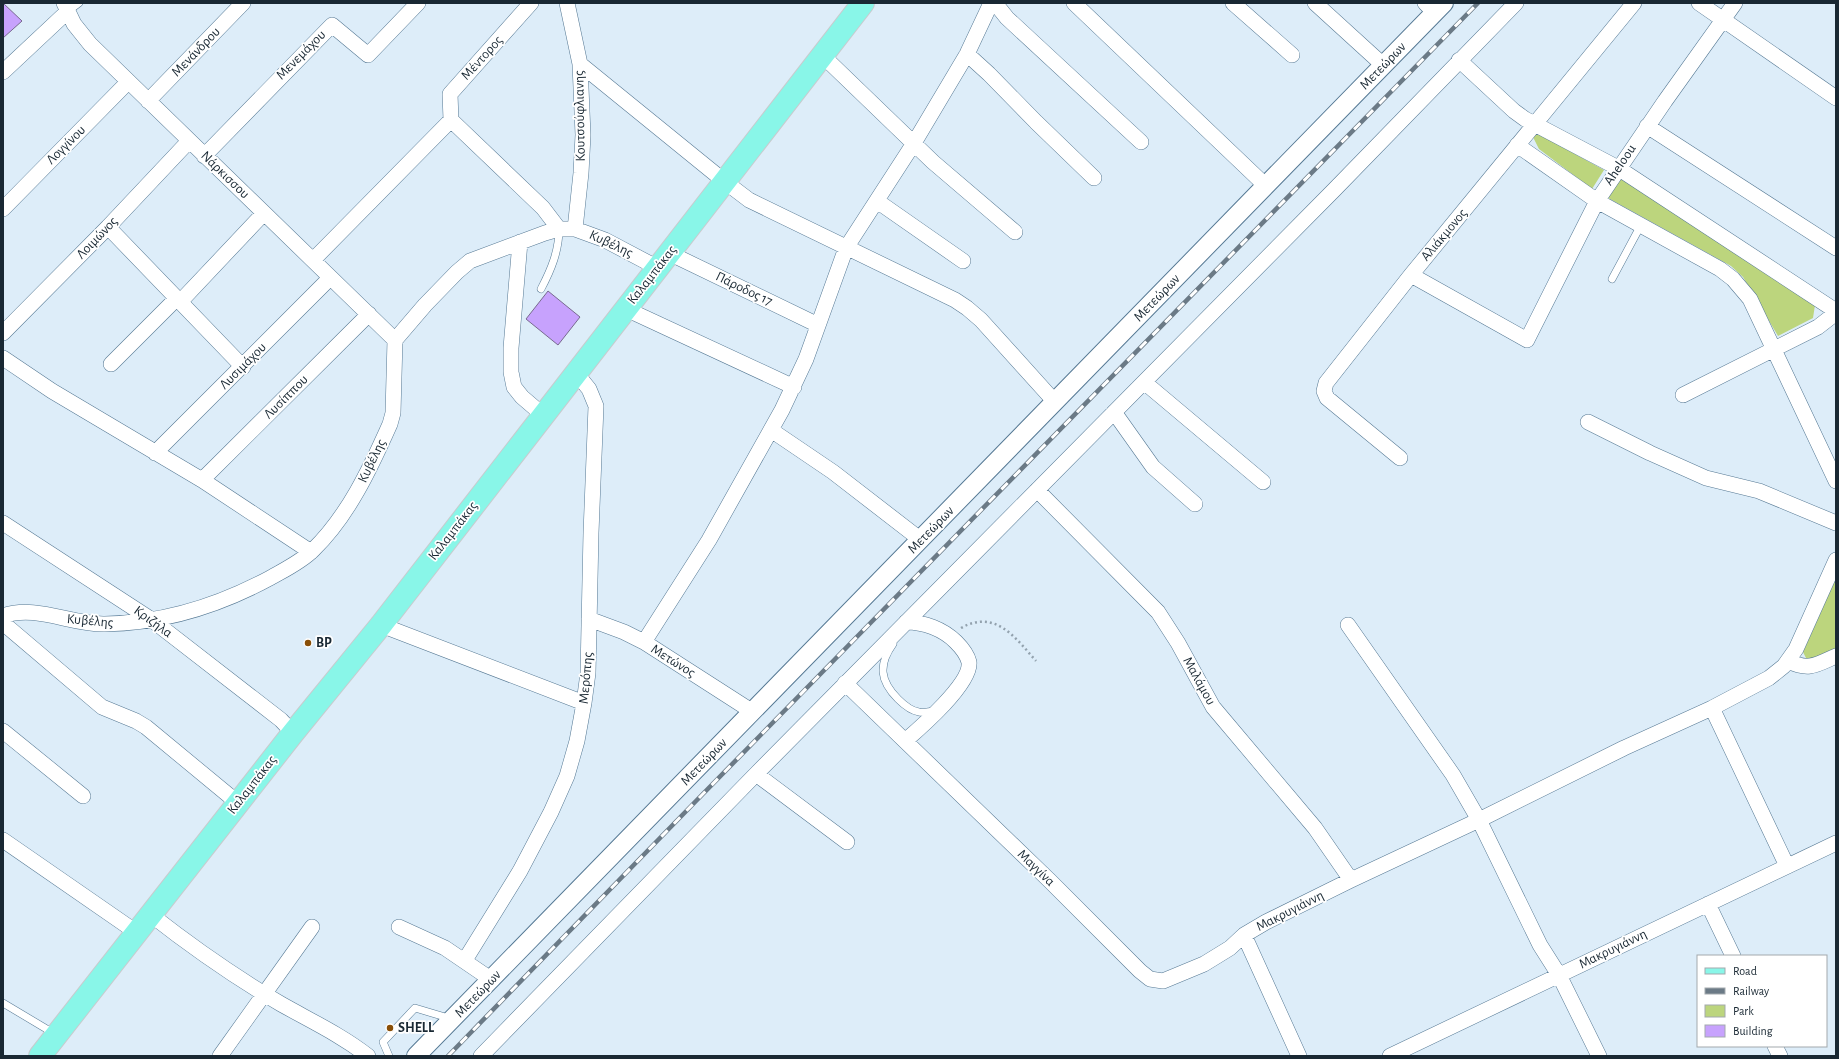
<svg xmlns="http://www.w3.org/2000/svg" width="1839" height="1059" font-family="'Alegreya Sans',sans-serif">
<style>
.green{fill:#bcd57d}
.building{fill:#c7a2fd;stroke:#786a8f}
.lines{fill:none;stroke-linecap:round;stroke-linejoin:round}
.service-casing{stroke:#567994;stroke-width:8}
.minor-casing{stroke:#567994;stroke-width:16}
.tertiary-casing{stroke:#567994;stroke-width:20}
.primary-casing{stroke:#c8cbce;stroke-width:24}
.path{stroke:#93a2ae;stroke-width:2.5;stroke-dasharray:2 3;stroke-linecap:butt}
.service{stroke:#fff;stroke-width:7}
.minor{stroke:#fff;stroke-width:15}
.tertiary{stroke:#fff;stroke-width:18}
.primary{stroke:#89f6e8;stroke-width:22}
.rail-casing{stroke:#6b7a86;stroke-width:4.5}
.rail{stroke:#fff;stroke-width:3;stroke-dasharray:9;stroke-linecap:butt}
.poi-dot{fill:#894f08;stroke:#fff;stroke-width:1.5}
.labels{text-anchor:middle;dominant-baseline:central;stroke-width:3.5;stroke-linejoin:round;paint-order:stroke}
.street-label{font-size:14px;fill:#192833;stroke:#fff}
.poi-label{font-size:14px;font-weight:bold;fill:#192833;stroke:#fff;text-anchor:start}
</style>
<rect width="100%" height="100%" fill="#ddedf9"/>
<!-- green -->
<path class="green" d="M 1535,132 L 1604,170 L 1592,189 L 1539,149 L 1532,135 Z
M 1619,176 L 1815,305 L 1813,318 L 1778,336 L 1743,277 L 1731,266 L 1608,198 Z
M 1836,578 L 1836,651 L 1808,662 L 1803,652 Z"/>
<!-- building -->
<path class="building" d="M 3,3 L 22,21 L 3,38 Z
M 548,291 L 580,317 L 558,345 L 526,319 Z"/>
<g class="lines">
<!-- service casing -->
<g class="service-casing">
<path id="service" d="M 67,12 L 79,3
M 1612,279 L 1641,225
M 541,289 C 551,270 559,251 559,229
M 893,644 C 878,665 880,681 898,699 C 903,704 912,711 919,712 C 924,713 930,711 935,711
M 3,1003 L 55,1034
M 389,1056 L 383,1042 L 415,1008 L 452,1019"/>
</g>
<!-- minor casing -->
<g class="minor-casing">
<path id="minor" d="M 64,3 L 74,24 L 90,44 L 395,340
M 567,3 L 580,64 L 583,135 L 581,173 L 575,229
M 995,3 L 1007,18 L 1141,142
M 1074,3 L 1266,186
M 1233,3 L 1292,55
M 1315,3 L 1383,65
M 1425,3 L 1435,13
M 1699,3 L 1836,98
M 967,54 L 989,74 L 1036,122 L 1094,178
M 823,56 L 933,162 L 1015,232
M 1459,60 L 1514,111 L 1525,119 L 1618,168 L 1836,311
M 580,64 L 724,181 L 749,200 L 955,300 L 967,308 L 981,320 L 1055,402
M 3,72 L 67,12
M 148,101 L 243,3
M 451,120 L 543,208 L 559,229
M 451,120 L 450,94 L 531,3
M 1647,126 L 1836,248
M 1517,145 L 1597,201 L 1720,269 L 1733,279 L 1750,299 L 1836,481
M 204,156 L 332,25 L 368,55 L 418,3
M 877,201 L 963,261
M 3,209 L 128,82
M 108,227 L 243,367
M 520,242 L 511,348 L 511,372 L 514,387 L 522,397 L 543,415
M 669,253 L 818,325
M 313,260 L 451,120
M 1411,275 L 1527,340 L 1597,201 L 1665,101 L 1735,3
M 180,302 L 264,213
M 626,309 L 794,387
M 3,333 L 108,227 L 189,141
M 3,358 L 52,391 L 202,480 L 311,552
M 111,364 L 177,298
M 1144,382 L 1263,482
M 1683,395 L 1818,327 L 1836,313
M 1114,412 L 1153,467 L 1195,504
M 1588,422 L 1650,453 L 1706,478 L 1759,491 L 1836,523
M 771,430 L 833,472 L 921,540
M 155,453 L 330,278
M 1400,458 L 1327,398 L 1324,391 L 1326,383 L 1411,275 L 1634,3
M 202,480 L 369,314
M 1037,490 L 1158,612 L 1178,643 L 1213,707 L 1315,828 L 1351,880
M 3,523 L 152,620 L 281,720 L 293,733
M 3,616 C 36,604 71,625 105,624 C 163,623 218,606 270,578 C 284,570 301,562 313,550 C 348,516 370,469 390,424 L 393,413 L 395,340 L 425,305 L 457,272 L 470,261 L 545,233 L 559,229 L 575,229 L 605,240 L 658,268
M 589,619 L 624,632 L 644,642 L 753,712
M 3,623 L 102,707 L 136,721 L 146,727 L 238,803
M 381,625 L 584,703
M 1348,625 L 1453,775 L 1479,820 L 1540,945 L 1559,975 L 1599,1056
M 644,642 L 709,540 L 782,410 L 806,359 L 846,248 L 914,143 L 967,54 L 991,3
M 1788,661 C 1809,671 1816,665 1836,656
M 845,683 L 1050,881 L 1140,971 L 1150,979 L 1163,981 L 1204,964 L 1230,948 L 1244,935 L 1266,922 L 1351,880 L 1479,820 L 1624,748 L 1712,708 L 1769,678 L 1784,666 L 1796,649 L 1836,560
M 1712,708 L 1787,866
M 3,731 L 83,796
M 905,741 C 920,728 972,683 969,662 C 967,654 962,648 956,642 C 943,629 924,622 906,622
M 756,774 L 847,842
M 3,840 L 136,932
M 1708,904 L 1733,956
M 150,914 C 192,947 235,977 281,1004 C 311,1021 341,1035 368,1056
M 399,927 L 445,948 L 492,980
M 1244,935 L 1299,1056
M 465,960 L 520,871 L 551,812 L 567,776 L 577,741 L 584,703 L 588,673 L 591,533 L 596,406 L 589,389 L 576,373
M 1775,1046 L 1780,1056
M 220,1056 L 312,927
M 481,1056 L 756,774 L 1334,190 L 1516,3
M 1390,1056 L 1836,843"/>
</g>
<!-- tertiary casing -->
<g class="tertiary-casing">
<path id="tertiary" d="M 416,1056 L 1444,3"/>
</g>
<!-- primary casing -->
<g class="primary-casing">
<path id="primary" d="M 40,1056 L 293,733 L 381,625 L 863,3"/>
</g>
<!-- path -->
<path class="path" d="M 961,628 C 995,609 1015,637 1036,661"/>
<!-- service -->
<use href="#service" class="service"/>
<!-- minor -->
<use href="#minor" class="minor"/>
<!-- tertiary -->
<use href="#tertiary" class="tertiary"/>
<!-- primary -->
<use href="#primary" class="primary"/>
<!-- rail casing -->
<g class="rail-casing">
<path id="rail" d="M 448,1056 L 696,801 L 1478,3"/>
</g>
<!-- rail -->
<use href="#rail" class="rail"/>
</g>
<!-- markers -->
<g class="poi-dot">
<circle cx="308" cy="643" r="4"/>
<circle cx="390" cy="1028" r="4"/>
</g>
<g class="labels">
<!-- street labels -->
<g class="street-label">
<text transform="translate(196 52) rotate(-46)">Μενάνδρου</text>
<text transform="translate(301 55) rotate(-45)">Μενεμάχου</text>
<text transform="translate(482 58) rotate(-48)">Μέντορος</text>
<text transform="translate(1383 66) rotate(-46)">Μετεώρων</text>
<text transform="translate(580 116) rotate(-91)">Κουτσούφλιανης</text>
<text transform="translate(66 145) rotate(-45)">Λογγίνου</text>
<text transform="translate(1620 165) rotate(-56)">Aheloou</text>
<text transform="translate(225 175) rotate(44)">Νάρκισσου</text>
<text transform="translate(1444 235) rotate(-50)">Αλιάκμονος</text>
<text transform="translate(97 238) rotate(-46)">Λοιμώνος</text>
<text transform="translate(611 244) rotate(25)">Κυβέλης</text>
<text transform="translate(652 275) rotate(-52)">Καλαμπάκας</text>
<text transform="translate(744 289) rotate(26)">Πάροδος 17</text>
<text transform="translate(1157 298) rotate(-46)">Μετεώρων</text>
<text transform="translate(243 366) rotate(-45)">Λυσιμάχου</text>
<text transform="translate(286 397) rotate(-45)">Λυσίππου</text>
<text transform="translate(372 461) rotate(-64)">Κυβέλης</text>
<text transform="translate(931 530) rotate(-46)">Μετεώρων</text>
<text transform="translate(453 531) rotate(-52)">Καλαμπάκας</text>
<text transform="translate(90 621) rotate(5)">Κυβέλης</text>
<text transform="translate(153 622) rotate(36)">Κριζήλα</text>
<text transform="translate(673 661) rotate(32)">Μετώνος</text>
<text transform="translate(586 678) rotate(-85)">Μερόπης</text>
<text transform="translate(1199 681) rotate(61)">Μαλάμου</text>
<text transform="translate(704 762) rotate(-46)">Μετεώρων</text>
<text transform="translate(252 785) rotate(-52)">Καλαμπάκας</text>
<text transform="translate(1036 868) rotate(44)">Μαγγίνα</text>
<text transform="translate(1290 911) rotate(-27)">Μακρυγιάννη</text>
<text transform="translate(1613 949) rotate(-26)">Μακρυγιάννη</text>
<text transform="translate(478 994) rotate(-46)">Μετεώρων</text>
</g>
<!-- poi labels -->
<g class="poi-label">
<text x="316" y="643">BP</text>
<text x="398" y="1028">SHELL</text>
</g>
</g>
<!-- border -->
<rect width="1839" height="1059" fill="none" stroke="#192833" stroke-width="8"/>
<!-- legend -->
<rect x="1697" y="955" width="130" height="92" fill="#ffffff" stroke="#a3a9ad"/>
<rect x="1705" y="968" width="20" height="6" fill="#89f6e8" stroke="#a3a9ad"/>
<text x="1733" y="975" font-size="12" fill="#192833">Road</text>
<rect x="1705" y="988" width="20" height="6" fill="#6b7a86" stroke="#a3a9ad"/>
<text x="1733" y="995" font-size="12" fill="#192833">Railway</text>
<rect x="1705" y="1005" width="20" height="12" fill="#bcd57d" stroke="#a3a9ad"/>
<text x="1733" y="1015" font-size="12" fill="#192833">Park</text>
<rect x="1705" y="1025" width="20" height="12" fill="#c7a2fd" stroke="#a3a9ad"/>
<text x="1733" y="1035" font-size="12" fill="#192833">Building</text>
</svg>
